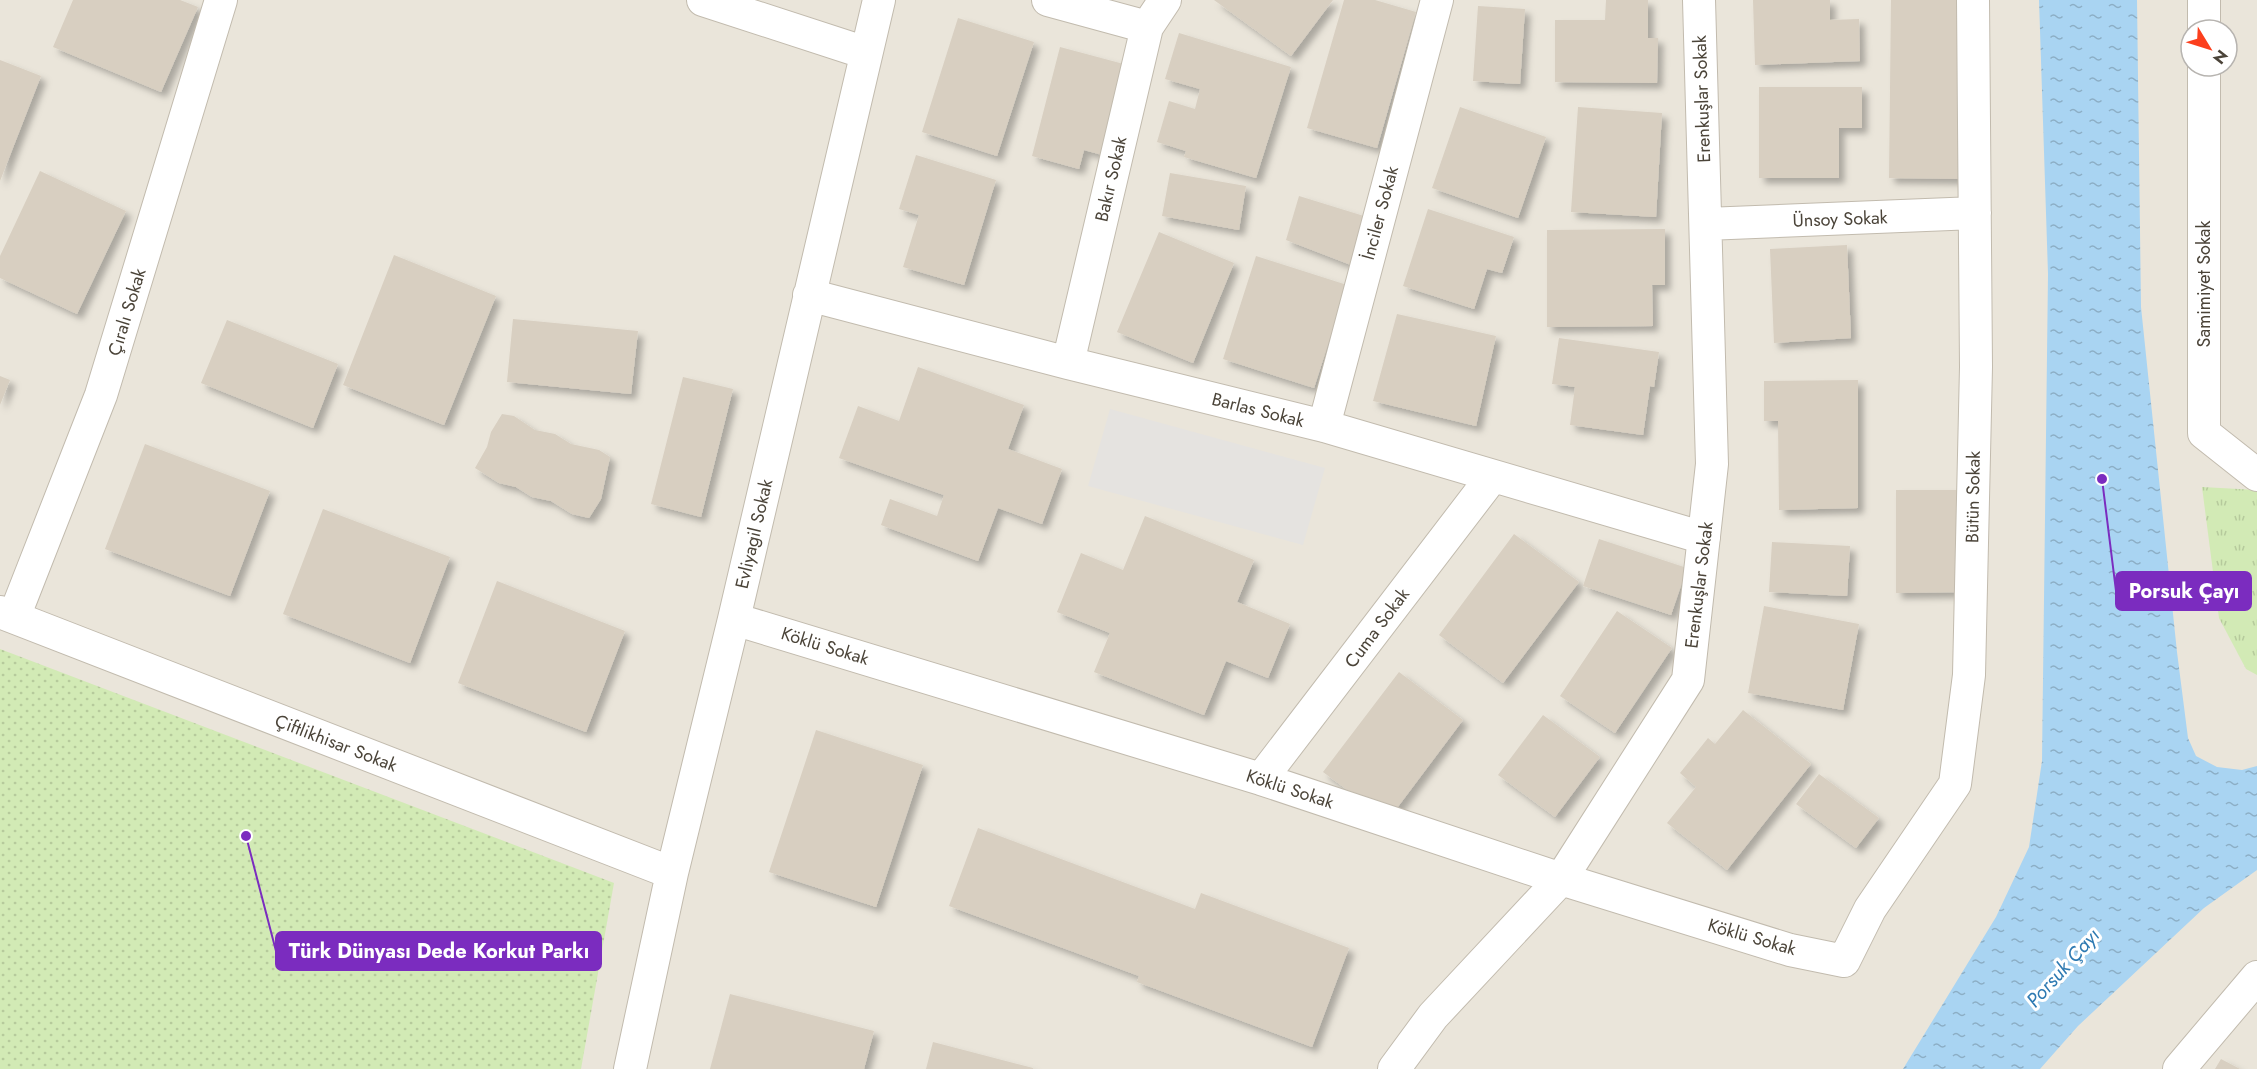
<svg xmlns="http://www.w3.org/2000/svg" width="2257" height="1069" font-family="Jost,sans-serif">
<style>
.residential{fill:#eae5da;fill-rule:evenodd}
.grass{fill:url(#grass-tufts)}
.park{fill:url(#park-dots)}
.parking{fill:#e5e3e0}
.water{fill:url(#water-ripples)}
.building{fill:#d8cfc1;filter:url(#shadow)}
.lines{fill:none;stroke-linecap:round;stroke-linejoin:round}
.minor-casing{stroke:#c2bbae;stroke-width:34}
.minor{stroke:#fff;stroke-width:32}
.labels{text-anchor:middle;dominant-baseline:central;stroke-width:6;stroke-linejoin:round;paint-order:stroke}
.street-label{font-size:18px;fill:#4b4439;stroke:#fff}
.water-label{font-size:20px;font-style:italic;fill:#2e7ab2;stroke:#fff}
.leader{fill:none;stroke:#7b2cbf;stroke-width:2}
.callout-dot{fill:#7b2cbf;stroke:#fff;stroke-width:2}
.callout{fill:#7b2cbf;stroke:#7b2cbf;stroke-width:2}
.callout-label{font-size:20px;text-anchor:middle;font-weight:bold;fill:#fff}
</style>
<defs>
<pattern id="grass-tufts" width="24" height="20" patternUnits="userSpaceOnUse" patternTransform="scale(1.5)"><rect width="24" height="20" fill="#d2eab5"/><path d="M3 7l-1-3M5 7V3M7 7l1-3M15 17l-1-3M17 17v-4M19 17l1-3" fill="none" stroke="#b6ca9c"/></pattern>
<pattern id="park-dots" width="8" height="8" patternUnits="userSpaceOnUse" patternTransform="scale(1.5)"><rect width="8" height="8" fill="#d2eab5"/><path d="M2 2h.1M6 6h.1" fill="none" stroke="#b6ca9c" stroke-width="1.8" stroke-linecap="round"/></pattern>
<pattern id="water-ripples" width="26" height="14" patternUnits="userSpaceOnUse" patternTransform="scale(1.5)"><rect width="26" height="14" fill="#a9d4f2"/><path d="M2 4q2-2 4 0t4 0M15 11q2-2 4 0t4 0" fill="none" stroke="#8caec5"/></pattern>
<filter id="shadow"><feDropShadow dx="5.5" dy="5.5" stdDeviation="3" flood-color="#0004"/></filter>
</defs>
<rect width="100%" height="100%" fill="#f6f3ec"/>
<!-- residential -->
<path class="residential" d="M 0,0 L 2257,0 L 2257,1069 L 0,1069 ZM 2191,30 L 2227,30 L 2227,66 L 2191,66 Z"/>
<!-- grass -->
<path class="grass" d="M 2202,487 L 2257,490 L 2257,675 L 2246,669 L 2219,618 Z"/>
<!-- park -->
<path class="park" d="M 0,649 L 614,883 L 581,1069 L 0,1069 Z"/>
<!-- parking -->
<path class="parking" d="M 1110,409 L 1325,468 L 1303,545 L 1088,486 Z"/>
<!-- water -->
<path class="water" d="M 2039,0 L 2137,0 L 2141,307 L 2177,652 L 2188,738 L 2196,756 L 2217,767 L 2242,770 L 2257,766 L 2257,870 L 2204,908 L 2078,1026 L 2040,1069 L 1903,1069 L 1996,917 L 2029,847 L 2042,761 L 2048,274 Z"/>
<!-- building -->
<path class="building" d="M 73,0 L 180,0 L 198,7 L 161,92 L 53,47 Z
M 1214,0 L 1333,0 L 1291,56 Z
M 1344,0 L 1375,0 L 1416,12 L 1377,148 L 1307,128 Z
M 1606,0 L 1648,0 L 1648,38 L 1658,38 L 1657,83 L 1555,82 L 1555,20 L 1605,20 Z
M 1753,0 L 1830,0 L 1830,20 L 1859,19 L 1860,61 L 1755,65 Z
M 1891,0 L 1969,0 L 1966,179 L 1889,178 Z
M 1478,6 L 1525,9 L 1520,84 L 1473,81 Z
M 958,18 L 1034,42 L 997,156 L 922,132 Z
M 1179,33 L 1291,67 L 1256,178 L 1184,157 L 1186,151 L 1157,142 L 1169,101 L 1195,109 L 1200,89 L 1165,79 Z
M 1060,47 L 1131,66 L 1106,156 L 1084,150 L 1079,169 L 1032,156 Z
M 0,60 L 41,76 L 0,181 Z
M 1759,87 L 1862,87 L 1862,128 L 1839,128 L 1839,178 L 1759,178 Z
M 1460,107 L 1546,137 L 1518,218 L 1432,188 Z
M 1578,107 L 1662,113 L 1656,217 L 1571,212 Z
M 916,155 L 996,180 L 964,285 L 903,267 L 919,215 L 899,209 Z
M 40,171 L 126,211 L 77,314 L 0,278 L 0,256 Z
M 1170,173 L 1246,186 L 1239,230 L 1162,216 Z
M 1299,196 L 1367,217 L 1351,265 L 1286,240 Z
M 1428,209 L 1514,237 L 1502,273 L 1487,269 L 1474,309 L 1403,286 Z
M 1665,229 L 1665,285 L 1652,285 L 1653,326 L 1547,327 L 1547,230 Z
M 1159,232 L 1234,263 L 1193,363 L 1117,332 Z
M 1847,245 L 1851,338 L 1774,343 L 1770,249 Z
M 394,255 L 496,296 L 444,425 L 343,385 Z
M 1256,256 L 1347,285 L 1314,388 L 1223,359 Z
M 1397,314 L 1496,336 L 1476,426 L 1373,401 Z
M 513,319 L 638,331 L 631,394 L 507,382 Z
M 227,320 L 338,364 L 313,428 L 201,383 Z
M 1559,338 L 1659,352 L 1654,387 L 1650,386 L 1643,435 L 1570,425 L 1575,387 L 1552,384 Z
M 918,367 L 1024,405 L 1008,449 L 1062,469 L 1042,524 L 998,508 L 978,561 L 881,525 L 890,499 L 937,516 L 944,495 L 839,458 L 858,406 L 899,421 Z
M 0,376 L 10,380 L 0,405 Z
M 683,377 L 733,389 L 701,517 L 651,504 Z
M 1858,380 L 1858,508 L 1779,510 L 1778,421 L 1764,421 L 1764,381 Z
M 502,414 L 514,416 L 535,430 L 555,434 L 571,444 L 599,450 L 610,457 L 601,499 L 589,518 L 572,514 L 551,501 L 532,497 L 516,487 L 499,483 L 475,468 L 487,447 L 491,432 Z
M 145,444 L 270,491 L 230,596 L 105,549 Z
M 1896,490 L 1966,490 L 1966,592 L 1896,593 Z
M 323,509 L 450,557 L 410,663 L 283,614 Z
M 1145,516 L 1254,560 L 1237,602 L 1290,624 L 1268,678 L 1226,661 L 1204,715 L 1094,672 L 1110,633 L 1057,612 L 1081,553 L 1123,570 Z
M 1514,534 L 1579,582 L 1503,683 L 1439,635 Z
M 1599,539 L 1687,568 L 1671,615 L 1583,586 Z
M 1772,542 L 1850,546 L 1847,596 L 1769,592 Z
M 497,581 L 625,631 L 586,732 L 458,683 Z
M 1764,606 L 1859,624 L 1843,710 L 1748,693 Z
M 1617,611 L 1672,648 L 1615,733 L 1560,696 Z
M 1399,672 L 1463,720 L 1388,820 L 1323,772 Z
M 1743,710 L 1811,764 L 1727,870 L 1667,823 L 1696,787 L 1680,773 L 1708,738 L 1715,744 Z
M 1543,715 L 1600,757 L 1555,817 L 1498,775 Z
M 816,730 L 923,765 L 876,907 L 769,872 Z
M 1819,774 L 1879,818 L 1856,848 L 1796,804 Z
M 978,828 L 1195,909 L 1201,893 L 1349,948 L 1312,1047 L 1137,982 L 1139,976 L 949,906 Z
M 730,994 L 874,1031 L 864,1069 L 710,1069 Z
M 933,1042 L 1033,1068 L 1033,1069 L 926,1069 Z
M 2221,1059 L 2240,1069 L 2215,1069 Z"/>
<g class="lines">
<!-- minor casing -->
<g class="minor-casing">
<path id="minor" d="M 703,0 L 866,53
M 1048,0 L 1147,27
M 2204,30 L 2204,0
M 2204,66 L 2204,433 L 2257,475
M 1706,224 L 1975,213
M 809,295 L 1068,363 L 1324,426 L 1704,538
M 1068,363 L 1147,27 L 1165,0
M 1324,426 L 1437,0
M 0,612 L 672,873
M 14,617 L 101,395 L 221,0
M 734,619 L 1261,779 L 1561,879 L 1790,950 L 1844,961 L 1870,909 L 1955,784 L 1969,675 L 1976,367 L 1973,0
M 1261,779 L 1492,477
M 630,1069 L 672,873 L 734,619 L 879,0
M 1394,1069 L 1433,1016 L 1561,879 L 1688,680 L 1712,464 L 1699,0
M 2179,1069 L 2257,977"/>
</g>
<!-- minor -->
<use href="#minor" class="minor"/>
</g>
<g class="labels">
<!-- street labels -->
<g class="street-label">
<text transform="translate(1702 99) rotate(-92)">Erenkuşlar Sokak</text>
<text transform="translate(1111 179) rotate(-77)">Bakır Sokak</text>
<text transform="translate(1380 213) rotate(-75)">İnciler Sokak</text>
<text transform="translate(1840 219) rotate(-2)">Ünsoy Sokak</text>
<text transform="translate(2204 284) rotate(-90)">Samimiyet Sokak</text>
<text transform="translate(127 312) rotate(-73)">Çıralı Sokak</text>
<text transform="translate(1258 410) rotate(14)">Barlas Sokak</text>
<text transform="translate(1973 497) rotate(-89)">Bütün Sokak</text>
<text transform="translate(754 534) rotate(-77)">Evliyagil Sokak</text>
<text transform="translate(1699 585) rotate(-83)">Erenkuşlar Sokak</text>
<text transform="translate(1377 628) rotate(-53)">Cuma Sokak</text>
<text transform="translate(825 646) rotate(17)">Köklü Sokak</text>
<text transform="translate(336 743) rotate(21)">Çiftlikhisar Sokak</text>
<text transform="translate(1290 789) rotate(18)">Köklü Sokak</text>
<text transform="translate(1752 937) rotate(16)">Köklü Sokak</text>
</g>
<!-- water labels -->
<g class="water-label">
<text transform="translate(2063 968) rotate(-48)">Porsuk Çayı</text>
</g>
</g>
<!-- callouts -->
<path class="leader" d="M2102 479L2116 591M246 836L276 951"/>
<g class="callout-dot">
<circle cx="2102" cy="479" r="6"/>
<circle cx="246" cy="836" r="6"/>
</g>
<g class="callout">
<rect x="2116" y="572" width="135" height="38" rx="6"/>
<rect x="276" y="932" width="325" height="38" rx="6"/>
</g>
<g class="callout-label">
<text x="2184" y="598">Porsuk Çayı</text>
<text x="439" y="958">Türk Dünyası Dede Korkut Parkı</text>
</g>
<!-- north arrow -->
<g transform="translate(2209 48) rotate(128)"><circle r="28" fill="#ffffff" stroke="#b7b4b0" stroke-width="1.5"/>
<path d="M0-4.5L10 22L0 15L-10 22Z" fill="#fc3f1d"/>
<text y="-9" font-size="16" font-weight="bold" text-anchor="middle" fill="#4b4439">N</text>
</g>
</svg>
